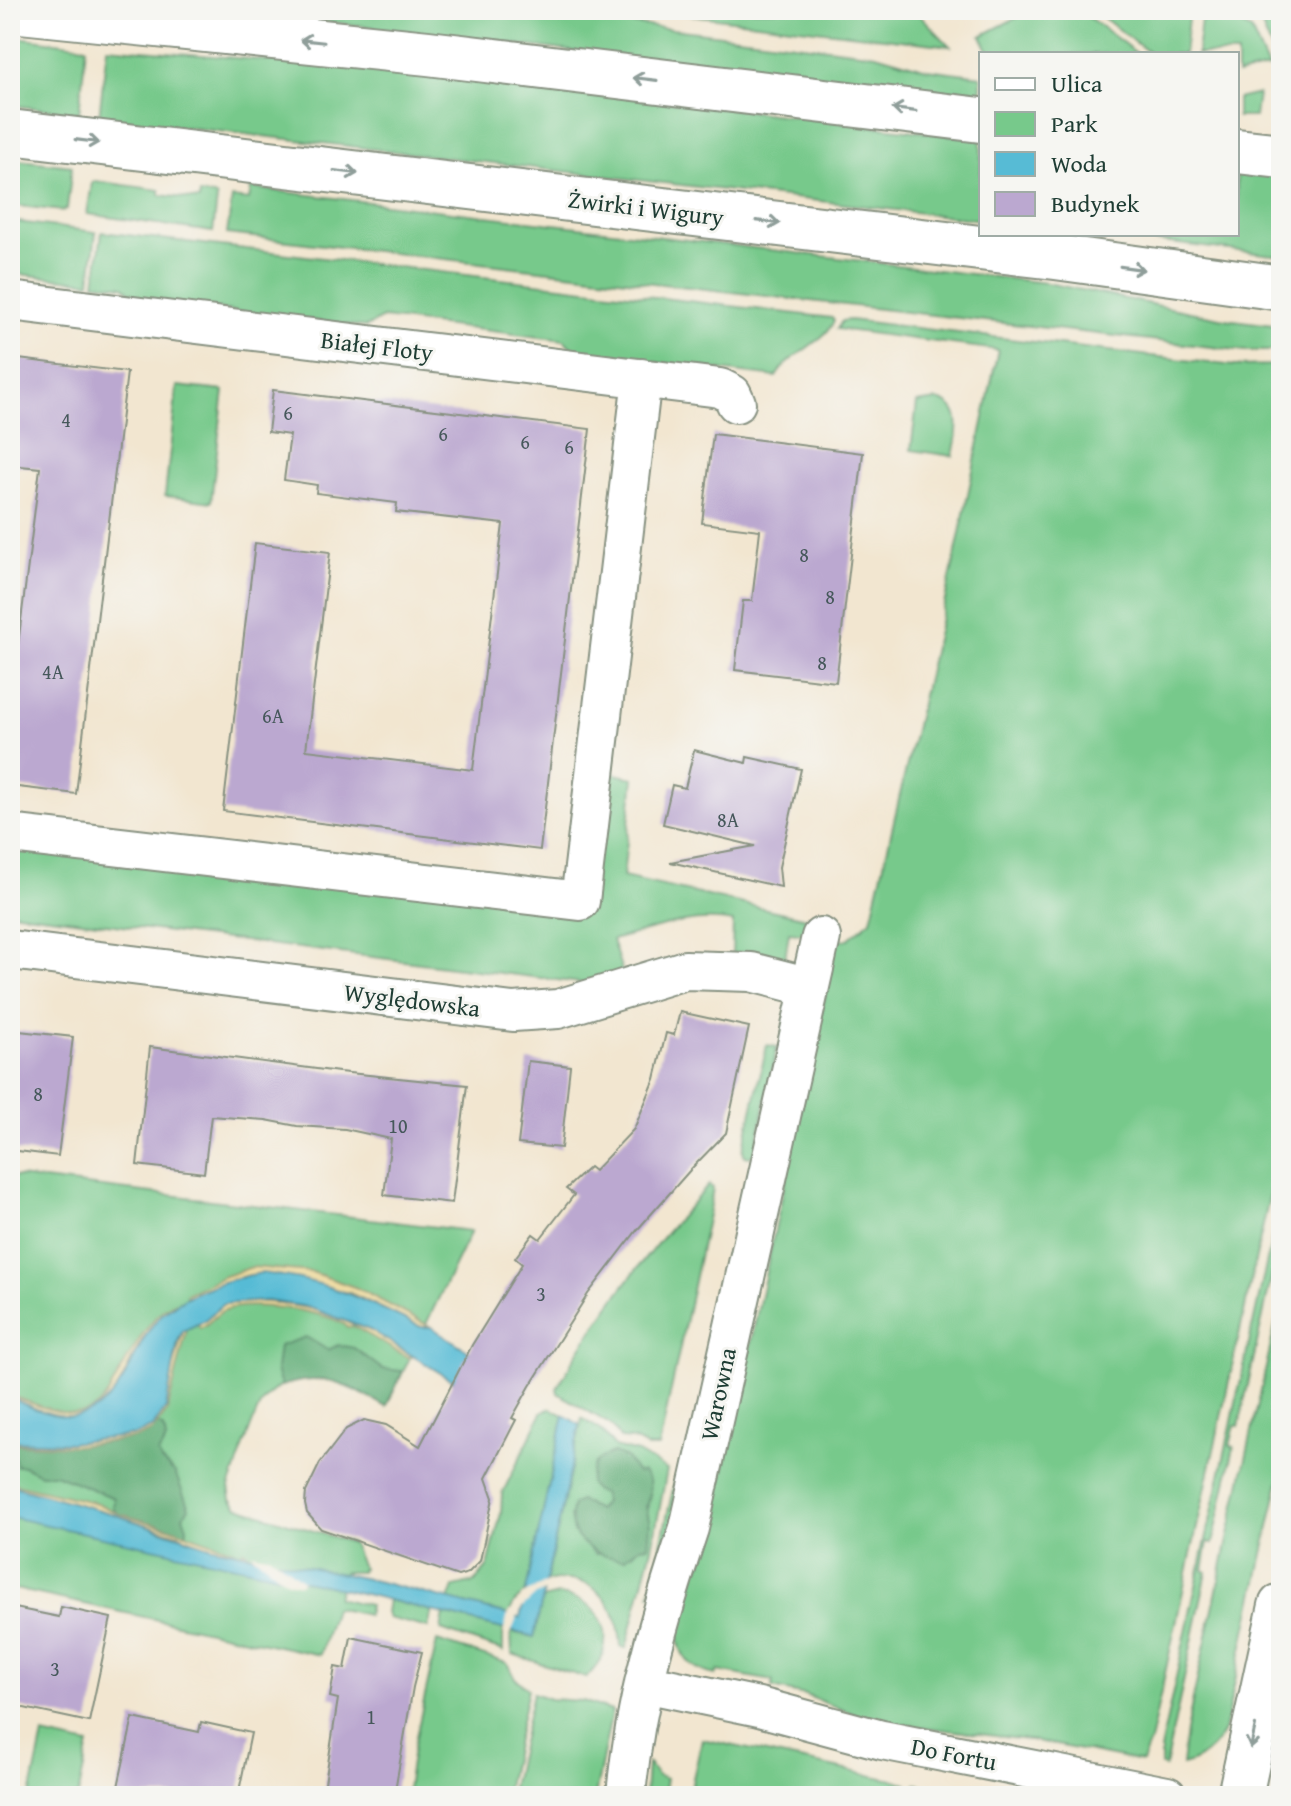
<svg xmlns="http://www.w3.org/2000/svg" width="1291" height="1806" font-family="'Gentium Book Plus',serif">
<style>
.green{fill:#77c98b;stroke:#4b8360;stroke-width:2;fill-rule:evenodd}
.forest{fill:#61ad77;stroke:#407556;stroke-width:2}
.sand{fill:#eeda9e;stroke:#868c69;stroke-width:2}
.water{fill:#57bbd5;stroke:#3b7c84;stroke-width:2}
.pier{fill:#f2e6d0}
.building{fill:#bba8d0}
.lines{fill:none;stroke-linecap:round;stroke-linejoin:round}
.minor-casing{stroke:#889282;stroke-width:42}
.major-casing{stroke:#889282;stroke-width:48}
.minor{stroke:#fff;stroke-width:38}
.major{stroke:#fff;stroke-width:44}
.oneway{stroke:#8f9e9a}
.labels{text-anchor:middle;dominant-baseline:central;stroke-width:6;stroke-linejoin:round;paint-order:stroke}
.number-label{font-size:20px;fill:#46585b}
.street-label{font-size:24px;fill:#1f3d34;stroke:#f6f6f2}
</style>
<rect width="100%" height="100%" fill="#f6f6f2"/>
<filter id="ink" filterUnits="userSpaceOnUse"><feTurbulence type="fractalNoise" baseFrequency=".0125" numOctaves="2"/><feDisplacementMap in="SourceGraphic" scale="16" xChannelSelector="R" yChannelSelector="G"/><feConvolveMatrix kernelMatrix="1 2 1 2 8 2 1 2 1" color-interpolation-filters="sRGB"/></filter>
<filter id="wash" filterUnits="userSpaceOnUse"><feTurbulence type="fractalNoise" baseFrequency=".006" numOctaves="4" result="noise"/><feDisplacementMap in="SourceGraphic" scale="32" xChannelSelector="R" yChannelSelector="G"/><feGaussianBlur stdDeviation="1.8" result="paint"/><feColorMatrix in="noise" values="0 0 0 0 0 0 0 0 0 0 0 0 0 0 0 0 0 1.4 0 .05"/><feComposite in="paint" operator="in"/></filter>
<g filter="url(#wash)">
<rect width="100%" height="100%" fill="#f2e6d0"/>
<!-- green -->
<path class="green" d="M 229,10 L 519,10 L 876,54 L 927,69 L 981,76 L 981,100 Z
M 649,10 L 915,10 L 950,46 Z
M 1031,10 L 1079,10 L 1138,54 L 1017,54 L 988,50 L 981,36 Z
M 1093,10 L 1189,10 L 1184,54 L 1151,54 Z
M 1202,10 L 1216,10 L 1251,30 L 1268,68 L 1237,75 L 1237,54 L 1197,54 Z
M 1255,10 L 1281,10 L 1281,69 L 1280,69 Z
M 10,36 L 86,46 L 79,113 L 10,105 Z
M 107,47 L 474,78 L 981,139 L 981,220 L 99,117 Z
M 1258,94 L 1255,117 L 1237,117 L 1237,99 Z
M 10,159 L 72,166 L 67,209 L 63,211 L 10,205 Z
M 1237,170 L 1281,175 L 1281,256 L 1092,234 L 1237,234 Z
M 95,181 L 160,190 L 160,195 L 199,200 L 200,194 L 215,196 L 217,199 L 213,232 L 87,214 L 92,183 Z
M 251,188 L 1047,283 L 1225,319 L 1281,326 L 1281,351 L 1246,351 L 227,234 L 232,198 L 249,200 Z
M 10,221 L 96,232 L 90,282 L 10,273 Z
M 102,232 L 832,318 L 834,321 C 825,343 789,353 776,377 L 577,353 L 564,340 L 383,318 L 366,327 L 138,300 L 124,286 L 95,283 Z
M 850,320 L 1235,366 L 1281,365 L 1281,1143 L 1150,1742 L 1142,1762 L 1036,1741 L 898,1724 L 856,1715 L 805,1695 L 772,1688 L 773,1681 L 718,1671 L 716,1675 C 647,1661 691,1587 707,1548 L 837,939 L 847,940 L 871,920 L 955,557 L 998,350 L 837,329 L 842,321 Z
M 177,386 L 224,391 L 211,502 L 165,496 Z
M 937,400 C 966,407 957,434 953,456 L 911,450 L 917,403 Z
M 610,773 L 634,778 L 623,877 L 811,919 L 806,934 L 789,932 L 785,959 L 772,962 L 732,955 L 733,922 C 692,914 651,930 612,940 L 623,974 L 589,984 L 10,912 L 10,824 L 566,889 Z
M 767,1045 L 777,1047 L 755,1153 L 750,1157 L 745,1156 L 743,1151 Z
M 10,1176 L 471,1231 L 386,1407 C 349,1386 298,1358 263,1401 C 253,1414 237,1469 229,1487 L 231,1499 L 238,1507 L 352,1543 L 362,1568 L 361,1572 L 344,1572 L 337,1598 L 369,1605 L 367,1615 L 334,1608 L 320,1655 L 10,1588 Z
M 709,1185 L 713,1188 L 710,1205 L 659,1447 L 647,1447 L 634,1440 L 621,1439 L 611,1425 L 558,1393 L 557,1388 C 598,1314 651,1247 709,1185 Z
M 1281,1196 L 1281,1233 L 1239,1426 L 1235,1425 L 1230,1446 L 1234,1447 L 1213,1543 L 1208,1542 L 1203,1570 L 1207,1572 L 1165,1767 L 1161,1766 L 1161,1746 Z
M 1281,1299 L 1281,1472 L 1224,1731 C 1216,1748 1200,1761 1182,1765 L 1186,1731 Z
M 550,1408 L 564,1415 L 526,1592 L 514,1603 L 508,1615 L 449,1600 L 454,1587 L 475,1582 L 488,1566 L 501,1513 L 502,1494 L 542,1413 Z
M 582,1418 L 602,1431 L 615,1447 L 638,1453 L 667,1470 L 652,1548 L 626,1648 L 621,1647 C 619,1604 594,1571 546,1582 ZM 603,1494 L 650,1494 C 643,1520 656,1529 633,1554 L 595,1554 L 573,1532 L 570,1517 L 590,1508 L 598,1510 L 604,1502 Z
M 676,1475 L 685,1481 L 650,1595 Z
M 558,1595 C 607,1599 621,1645 586,1678 L 512,1654 L 511,1632 L 534,1637 L 542,1599 Z
M 388,1600 L 432,1611 L 428,1628 L 388,1618 L 386,1612 Z
M 444,1614 L 503,1629 L 503,1651 L 441,1630 Z
M 437,1641 L 507,1663 L 515,1678 L 528,1689 L 505,1796 L 406,1796 L 412,1755 Z
M 533,1693 L 550,1699 L 583,1701 L 612,1711 L 595,1796 L 510,1796 Z
M 43,1735 L 89,1745 L 78,1796 L 30,1796 Z
M 702,1739 L 907,1783 L 906,1787 L 915,1789 L 916,1784 L 971,1796 L 689,1796 Z
M 647,1763 L 658,1776 L 666,1779 L 663,1796 L 645,1796 Z"/>
<!-- forest -->
<path class="forest" d="M 306,1337 L 328,1350 L 338,1345 L 354,1348 L 382,1369 L 403,1371 L 386,1407 C 345,1384 329,1371 281,1386 L 276,1370 L 279,1346 Z
M 158,1424 L 164,1428 L 166,1440 L 158,1454 L 161,1461 L 175,1473 L 189,1508 L 183,1516 L 187,1527 L 186,1535 L 171,1528 L 119,1514 L 113,1509 L 114,1498 L 55,1474 L 40,1474 L 24,1466 L 17,1466 L 10,1443 C 42,1447 137,1448 158,1424 Z
M 614,1453 L 626,1458 L 637,1473 L 643,1472 L 649,1480 L 650,1494 L 646,1506 L 650,1525 L 648,1546 L 640,1547 L 624,1559 C 594,1557 563,1538 573,1505 L 580,1501 L 598,1510 L 604,1502 L 603,1494 L 595,1491 L 589,1483 C 591,1465 596,1458 614,1453 Z"/>
<!-- sand -->
<path class="sand" d="M 252,1267 L 312,1272 L 357,1288 L 431,1327 L 421,1327 L 348,1292 L 192,1296 L 188,1299 L 186,1294 L 222,1277 Z
M 243,1301 C 303,1301 364,1319 412,1357 L 409,1358 L 353,1326 L 348,1327 C 330,1311 249,1300 225,1310 C 215,1314 210,1324 200,1328 L 198,1324 L 223,1304 Z
M 177,1302 C 168,1314 150,1327 141,1342 C 130,1360 124,1380 112,1398 C 88,1432 39,1413 10,1397 L 10,1395 C 115,1437 94,1404 145,1331 C 154,1318 162,1308 177,1302 Z
M 187,1329 L 167,1412 L 152,1431 L 136,1438 L 75,1446 L 10,1443 L 10,1441 L 69,1443 L 135,1435 L 168,1387 L 183,1331 Z
M 10,1483 L 97,1503 L 119,1514 L 171,1528 L 242,1553 L 243,1550 L 253,1556 C 234,1554 193,1546 179,1534 L 10,1485 Z"/>
<!-- water -->
<path class="water" d="M 261,1273 C 322,1278 367,1301 421,1327 L 431,1327 L 525,1387 L 509,1415 L 372,1331 L 308,1307 L 267,1301 L 223,1304 L 204,1321 L 183,1331 L 178,1341 L 166,1408 L 153,1427 L 136,1435 L 69,1443 L 10,1441 L 10,1397 C 63,1425 98,1428 128,1371 C 139,1349 148,1324 168,1309 C 193,1290 230,1278 261,1273 Z
M 564,1415 L 580,1425 L 534,1637 L 369,1595 L 10,1517 L 10,1485 L 110,1513 L 213,1547 L 372,1580 L 520,1618 Z"/>
<!-- pier -->
<path class="pier" d="M 250,1552 L 271,1556 L 303,1580 L 300,1584 L 285,1580 Z
M 550,1581 L 548,1590 L 536,1595 L 520,1610 L 510,1636 L 503,1633 L 509,1611 L 518,1613 L 521,1596 Z"/>
<g id="blocks">
<!-- building -->
<path class="building" d="M 10,358 L 127,372 L 76,794 L 10,786 L 10,709 L 40,468 L 10,465 Z
M 273,390 L 590,429 L 540,850 L 223,811 L 255,543 L 330,552 L 306,750 L 473,770 L 503,524 L 396,512 L 397,503 L 316,493 L 317,485 L 284,480 L 290,435 L 268,432 Z
M 713,434 L 863,453 L 836,682 L 735,670 L 743,601 L 752,601 L 760,530 L 702,523 Z
M 694,750 L 746,763 L 747,757 L 801,769 L 779,867 L 781,887 L 670,862 L 755,846 L 663,824 L 672,785 L 685,788 Z
M 680,1012 L 749,1027 L 726,1133 L 691,1169 L 638,1229 L 588,1294 L 530,1386 L 512,1418 L 516,1420 L 486,1478 L 493,1498 L 480,1561 L 468,1573 L 458,1576 L 321,1529 L 307,1513 L 305,1504 L 306,1492 L 320,1463 L 346,1429 L 364,1420 L 386,1425 L 420,1446 L 472,1345 L 522,1264 L 515,1258 L 533,1234 L 540,1239 L 574,1195 L 566,1189 L 589,1167 L 594,1171 L 634,1129 L 655,1079 L 666,1033 L 674,1035 Z
M 10,1030 L 73,1037 L 58,1156 L 10,1150 Z
M 150,1047 L 339,1072 L 467,1085 L 452,1203 L 384,1195 L 391,1139 L 345,1129 L 297,1126 L 266,1120 L 211,1116 L 204,1173 L 137,1165 Z
M 528,1061 L 570,1066 L 561,1148 L 518,1144 Z
M 10,1607 L 59,1617 L 61,1607 L 111,1618 L 89,1722 L 10,1705 Z
M 351,1637 L 422,1652 L 413,1687 L 394,1796 L 323,1796 L 338,1699 L 330,1697 L 335,1667 L 345,1669 Z
M 133,1718 L 199,1732 L 201,1722 L 251,1733 L 238,1796 L 116,1796 Z"/>
</g>
</g>
<g filter="url(#ink)">
<use href="#blocks" fill-opacity="0" stroke="#889282" stroke-width="2"/>
<g class="lines">
<!-- minor casing -->
<g class="minor-casing">
<path id="minor" d="M 10,301 L 720,388 L 732,394 L 736,403
M 10,834 L 580,901 L 642,378
M 10,950 L 513,1012 L 558,1009 L 685,970 L 751,972 L 794,983 L 807,990
M 644,1683 L 759,1707 L 882,1740 L 1167,1796
M 626,1796 C 634,1704 660,1615 689,1528 L 821,937"/>
</g>
<!-- major casing -->
<g class="major-casing">
<path id="major" d="M 11,10 L 428,53 L 981,120
M 10,132 L 1055,257 L 1281,288
M 1237,151 L 1281,156
M 1240,1796 L 1281,1606"/>
</g>
<!-- minor -->
<use href="#minor" class="minor"/>
<!-- major -->
<use href="#major" class="major"/>
</g>
<!-- one-way arrows -->
<defs><path id="oneway-shaft" d="M-6 0H5M1.5-3L5.5 0L1.5 3" fill="none" stroke-width="1.6" stroke-linecap="round" stroke-linejoin="round" transform="scale(2)"/></defs>
<g class="oneway">
<use href="#oneway-shaft" transform="translate(312 41) rotate(-174)"/>
<use href="#oneway-shaft" transform="translate(645 79) rotate(-173)"/>
<use href="#oneway-shaft" transform="translate(904 110) rotate(-173)"/>
<use href="#oneway-shaft" transform="translate(87 141) rotate(7)"/>
<use href="#oneway-shaft" transform="translate(346 172) rotate(7)"/>
<use href="#oneway-shaft" transform="translate(768 222) rotate(7)"/>
<use href="#oneway-shaft" transform="translate(1132 268) rotate(8)"/>
<use href="#oneway-shaft" transform="translate(1253 1737) rotate(102)"/>
</g>
</g>
<g class="labels">
<!-- number labels -->
<g class="number-label">
<text x="288" y="412">6</text>
<text x="66" y="419">4</text>
<text x="443" y="433">6</text>
<text x="525" y="441">6</text>
<text x="569" y="446">6</text>
<text x="804" y="554">8</text>
<text x="830" y="596">8</text>
<text x="822" y="662">8</text>
<text x="53" y="671">4A</text>
<text x="273" y="715">6A</text>
<text x="728" y="819">8A</text>
<text x="38" y="1093">8</text>
<text x="398" y="1125">10</text>
<text x="541" y="1293">3</text>
<text x="55" y="1668">3</text>
<text x="371" y="1716">1</text>
</g>
<!-- street labels -->
<g class="street-label">
<text transform="translate(646 208) rotate(7)">Żwirki i Wigury</text>
<text transform="translate(377 346) rotate(7)">Białej Floty</text>
<text transform="translate(412 1000) rotate(7)">Wyględowska</text>
<text transform="translate(718 1394) rotate(-78)">Warowna</text>
<text transform="translate(954 1754) rotate(11)">Do Fortu</text>
</g>
</g>
<!-- margin -->
<rect width="1291" height="1806" fill="none" stroke="#f6f6f2" stroke-width="40"/>
<!-- legend -->
<rect x="979" y="52" width="260" height="184" fill="#f6f6f2" stroke="#a0aca6" stroke-width="2"/>
<rect x="995" y="78" width="40" height="12" fill="#ffffff" stroke="#a0aca6" stroke-width="2"/>
<text x="1051" y="92" font-size="24" fill="#1f3d34">Ulica</text>
<rect x="995" y="112" width="40" height="24" fill="#77c98b" stroke="#a0aca6" stroke-width="2"/>
<text x="1051" y="132" font-size="24" fill="#1f3d34">Park</text>
<rect x="995" y="152" width="40" height="24" fill="#57bbd5" stroke="#a0aca6" stroke-width="2"/>
<text x="1051" y="172" font-size="24" fill="#1f3d34">Woda</text>
<rect x="995" y="192" width="40" height="24" fill="#bba8d0" stroke="#a0aca6" stroke-width="2"/>
<text x="1051" y="212" font-size="24" fill="#1f3d34">Budynek</text>
</svg>
